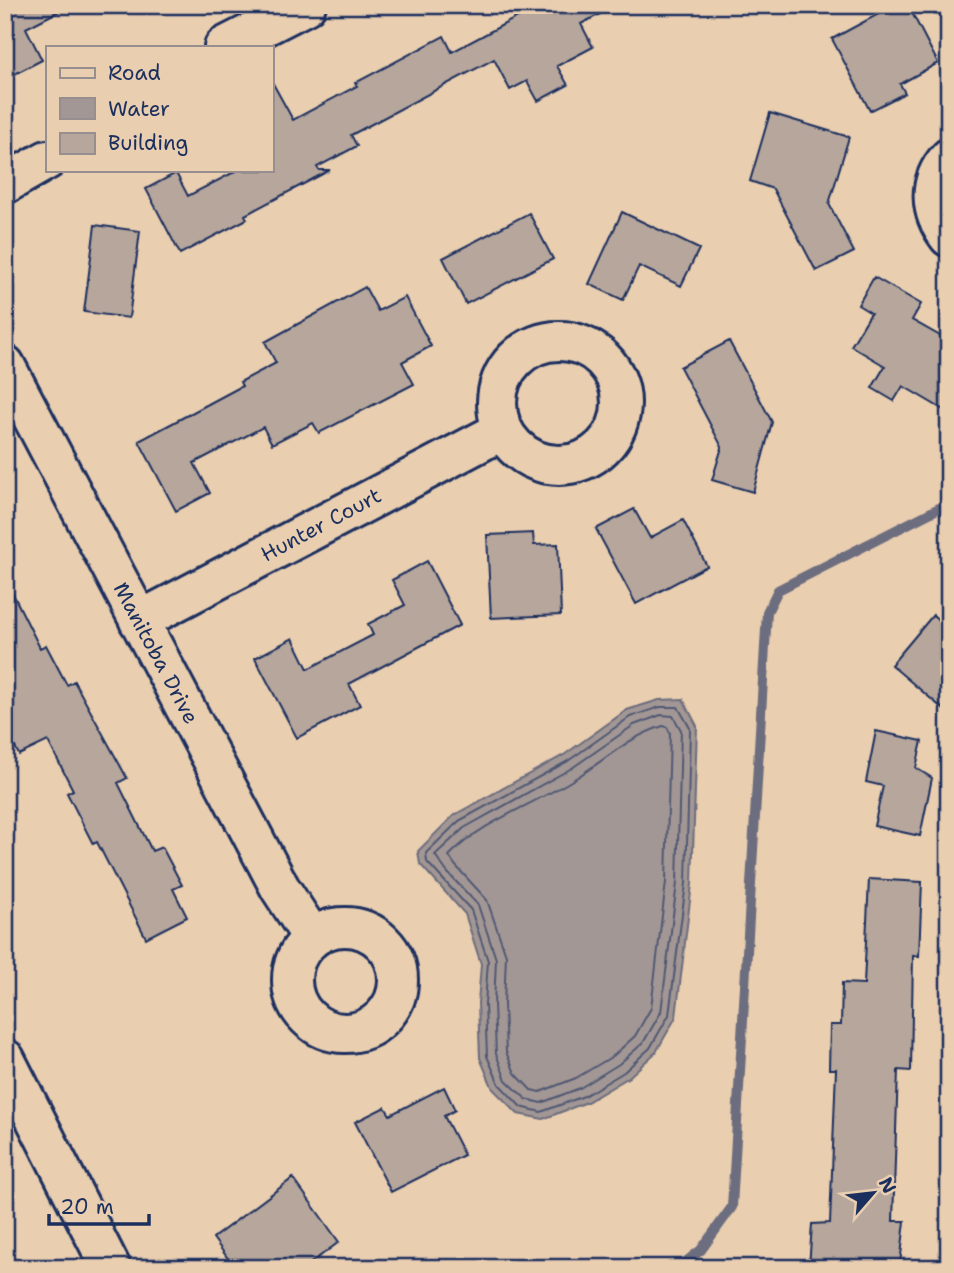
<svg xmlns="http://www.w3.org/2000/svg" width="954" height="1273" font-family="'Shantell Sans',sans-serif">
<style>
.water{fill:#a29794;stroke:#6c6d7e;stroke-width:2}
.lines{fill:none;stroke-linecap:round;stroke-linejoin:round}
.shore{stroke:#515974;stroke-width:2}
.stream{stroke:#6c6d7e;stroke-width:10}
.building{fill:#b6a69c;stroke:#1b2f5e;stroke-width:2}
.minor-casing{stroke:#1b2f5e;stroke-width:44}
.minor{stroke:#e9ceb0;stroke-width:38}
.labels{text-anchor:middle;dominant-baseline:central;stroke-width:6;stroke-linejoin:round;paint-order:stroke}
.street-label{font-size:21px;fill:#1b2f5e;stroke:#e9ceb0}
</style>
<rect width="100%" height="100%" fill="#e9ceb0"/>
<filter id="ink" filterUnits="userSpaceOnUse"><feTurbulence type="fractalNoise" baseFrequency=".0143" numOctaves="2"/><feDisplacementMap in="SourceGraphic" scale="14" xChannelSelector="R" yChannelSelector="G"/><feConvolveMatrix kernelMatrix="1 2 1 2 8 2 1 2 1" color-interpolation-filters="sRGB"/></filter>
<g filter="url(#ink)">
<!-- water -->
<path class="water" d="M 683,699 L 697,726 L 692,884 L 676,1017 L 656,1052 L 629,1077 L 587,1102 L 543,1119 L 518,1114 L 493,1089 L 480,1058 L 478,1003 L 481,964 L 465,914 L 420,864 L 418,851 L 454,815 L 564,755 L 627,710 L 659,700 Z"/>
<g class="lines">
<!-- shore -->
<path class="shore" d="M 660,707 L 678,707 L 690,728 L 686,883 L 669,1015 L 650,1048 L 624,1072 L 584,1096 L 541,1112 L 521,1107 L 499,1084 L 487,1056 L 485,1004 L 488,961 L 471,910 L 427,862 L 426,853 L 459,821 L 568,761 L 630,717 Z
M 661,715 L 673,716 L 681,730 L 677,883 L 661,1012 L 643,1043 L 619,1064 L 580,1088 L 541,1103 L 526,1099 L 506,1080 L 496,1054 L 494,1004 L 496,959 L 478,905 L 447,872 L 435,855 L 464,828 L 572,768 L 634,725 Z
M 663,726 L 667,727 L 670,733 L 666,882 L 651,1008 L 635,1036 L 613,1056 L 576,1078 L 540,1092 L 531,1090 L 515,1073 L 506,1052 L 504,1004 L 506,955 L 487,900 L 455,865 L 449,856 C 484,819 537,804 579,776 C 609,757 629,737 663,726 Z"/>
<!-- stream -->
<path class="stream" d="M 678,1268 L 701,1250 L 732,1207 L 767,612 L 778,590 L 949,503"/>
</g>
<!-- building -->
<path class="building" d="M 5,5 L 71,5 L 26,28 L 42,60 L 5,79 Z
M 540,5 L 617,5 L 581,24 L 593,47 L 557,66 L 568,85 L 538,101 L 527,81 L 510,90 L 494,59 L 351,135 L 357,146 L 317,167 L 319,170 L 330,170 L 245,215 L 247,219 L 180,254 L 146,189 L 176,173 L 188,196 L 238,170 L 271,170 L 271,80 L 293,120 L 357,86 L 355,83 L 444,36 L 452,52 Z
M 895,5 L 908,5 L 938,63 L 900,84 L 905,93 L 870,111 L 832,39 Z
M 770,113 L 849,137 L 829,204 L 854,252 L 816,271 L 773,189 L 750,181 Z
M 622,212 L 699,249 L 681,286 L 639,266 L 623,300 L 589,284 Z
M 529,213 L 553,259 L 466,304 L 443,258 Z
M 95,225 L 140,231 L 129,318 L 84,312 Z
M 874,277 L 921,304 L 912,320 L 949,341 L 949,413 L 903,386 L 894,401 L 872,388 L 885,366 L 851,346 L 871,313 L 858,305 Z
M 365,287 L 378,311 L 405,297 L 431,346 L 402,362 L 414,384 L 319,433 L 313,423 L 272,444 L 263,427 L 194,463 L 210,493 L 176,511 L 139,441 L 242,386 L 240,382 L 276,363 L 265,342 Z
M 729,341 L 772,422 L 753,492 L 712,480 L 722,447 L 680,367 Z
M 634,509 L 650,538 L 683,520 L 707,566 L 636,604 L 596,529 Z
M 533,533 L 534,545 L 558,544 L 561,615 L 491,618 L 487,535 Z
M 427,561 L 460,625 L 349,684 L 360,705 L 297,738 L 255,658 L 293,638 L 308,669 L 373,635 L 368,624 L 405,605 L 392,580 Z
M 5,578 L 40,648 L 46,645 L 67,685 L 74,681 L 127,778 L 118,783 L 152,851 L 162,847 L 182,885 L 173,889 L 187,917 L 146,938 L 97,842 L 93,844 L 67,793 L 73,790 L 48,741 L 19,755 L 5,727 Z
M 933,615 L 949,629 L 949,714 L 891,665 Z
M 876,731 L 922,741 L 916,768 L 932,778 L 920,836 L 874,826 L 883,786 L 866,782 Z
M 869,879 L 922,882 L 919,956 L 913,955 L 911,1071 L 898,1070 L 893,1221 L 905,1221 L 900,1264 L 863,1264 L 863,1268 L 809,1268 L 812,1224 L 830,1223 L 836,1069 L 829,1069 L 830,1025 L 841,1025 L 842,983 L 864,984 Z
M 444,1087 L 455,1110 L 444,1116 L 464,1155 L 391,1192 L 355,1122 L 385,1107 L 390,1115 Z
M 293,1178 L 339,1242 L 304,1268 L 235,1268 L 213,1238 Z"/>
<g class="lines">
<!-- minor casing -->
<g class="minor-casing">
<path id="minor" d="M 224,47 L 306,5
M 949,158 C 927,182 930,213 949,237
M 5,184 L 47,160
M497 403a62 62 0 1 1 124 0a62 62 0 1 1-124 0Z
M 5,365 L 280,888 L 312,937
M 139,621 L 503,430
M292 980a53 53 0 1 1 106 0a53 53 0 1 1-106 0Z
M 5,1059 L 111,1268"/>
</g>
<!-- minor -->
<use href="#minor" class="minor"/>
</g>
</g>
<g class="labels">
<!-- street labels -->
<g class="street-label">
<text transform="translate(321 525) rotate(-28)">Hunter Court</text>
<text transform="translate(156 653) rotate(62)">Manitoba Drive</text>
</g>
</g>
<!-- margin -->
<rect width="954" height="1273" fill="none" stroke="#e9ceb0" stroke-width="28"/>
<rect x="14" y="14" width="926" height="1245" fill="none" stroke="#1b2f5e" stroke-width="2.5" filter="url(#ink)"/>
<!-- legend -->
<rect x="46" y="46" width="228" height="126" fill="#e9ceb0" stroke="#978e8f" stroke-width="2"/>
<rect x="60" y="68" width="35" height="10" fill="#e9ceb0" stroke="#978e8f" stroke-width="2"/>
<text x="108" y="80" font-size="21" fill="#1b2f5e">Road</text>
<rect x="60" y="98" width="35" height="21" fill="#a29794" stroke="#978e8f" stroke-width="2"/>
<text x="108" y="116" font-size="21" fill="#1b2f5e">Water</text>
<rect x="60" y="133" width="35" height="21" fill="#b6a69c" stroke="#978e8f" stroke-width="2"/>
<text x="108" y="150" font-size="21" fill="#1b2f5e">Building</text>
<!-- north arrow -->
<g transform="translate(873 1193) rotate(62)" stroke="#e9ceb0" stroke-width="5" paint-order="stroke">
<path d="M0-5L12 26L0 18L-12 26Z" fill="#1b2f5e"/>
<text y="-10" font-size="19" font-weight="bold" text-anchor="middle" fill="#1b2f5e">N</text>
</g>
<!-- scale -->
<path d="M49 1214v10h100v-10" fill="none" stroke="#1b2f5e" stroke-width="3.5"/>
<text x="60" y="1214" font-size="21" fill="#1b2f5e" stroke="#e9ceb0" stroke-width="5" paint-order="stroke">20 m</text>
</svg>
